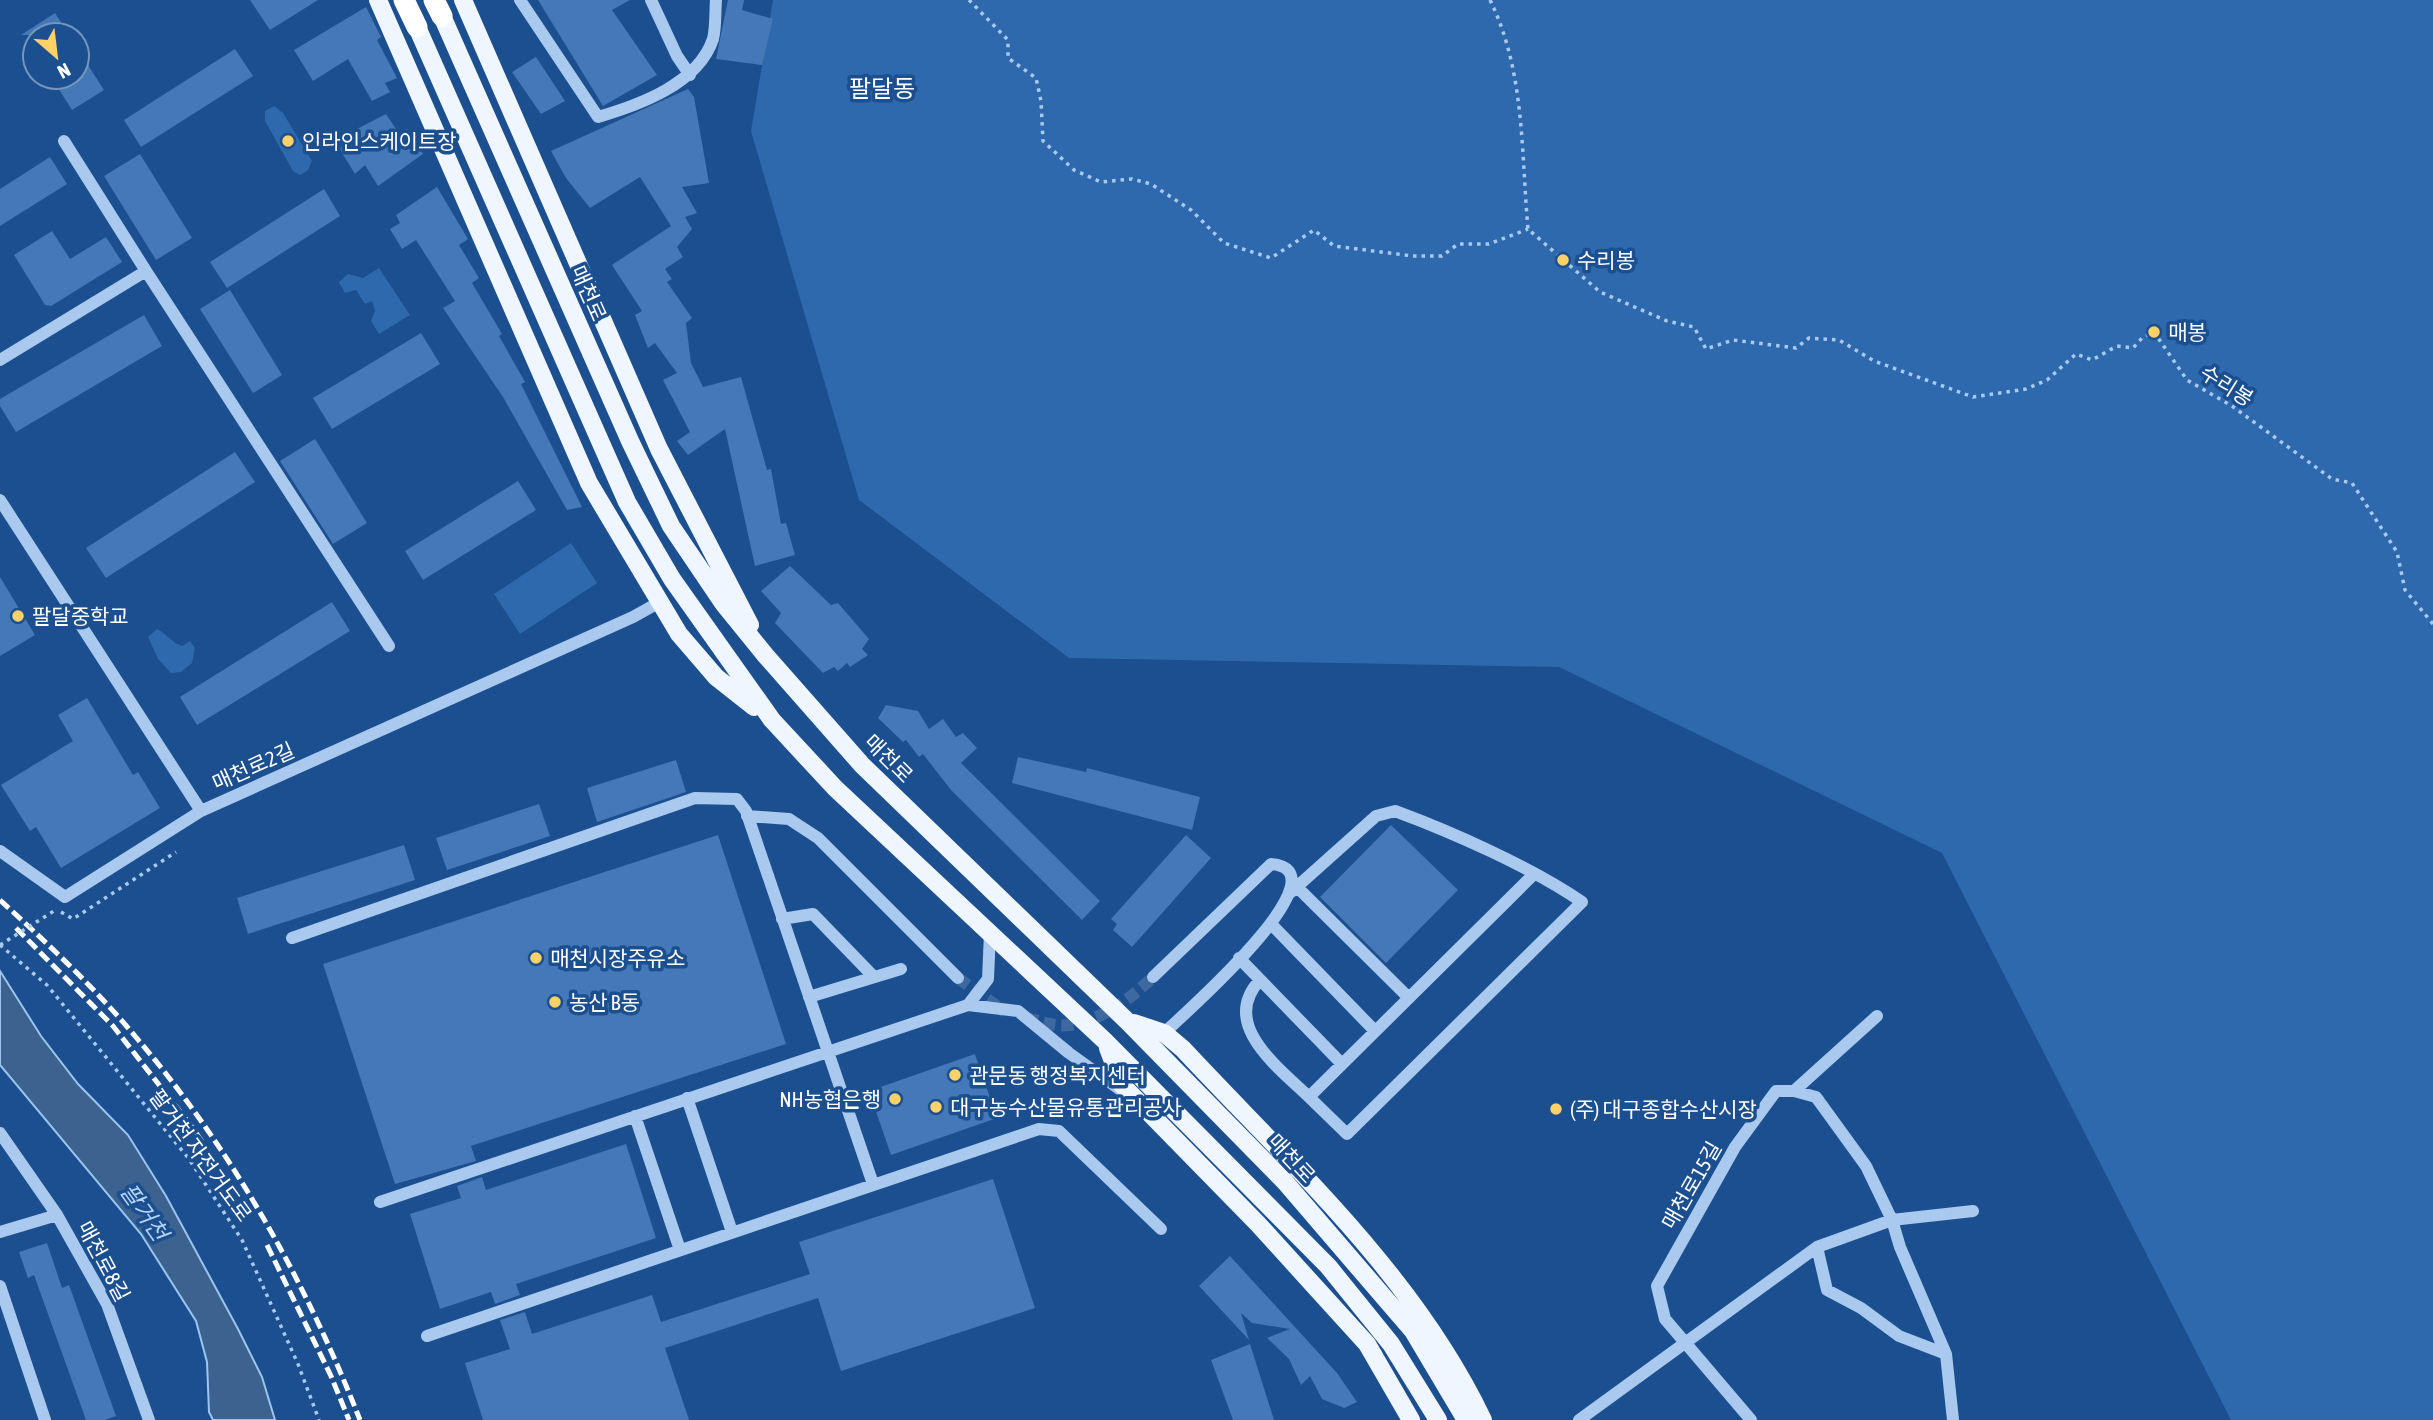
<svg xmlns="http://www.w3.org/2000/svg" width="2433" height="1420" font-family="'Asap Condensed','Noto Sans KR',sans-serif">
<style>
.green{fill:#2e69ad}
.water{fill:#3c6290;stroke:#9cc4f0;stroke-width:2}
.building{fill:#4478b7}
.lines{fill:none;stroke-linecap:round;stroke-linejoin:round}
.minor-tunnel{stroke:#3d69a0;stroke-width:12;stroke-dasharray:12 6;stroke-linecap:butt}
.path{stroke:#a9c9ee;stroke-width:3.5;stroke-dasharray:3.5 5;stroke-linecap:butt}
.minor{stroke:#a9c9ee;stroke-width:12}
.major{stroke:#f0f6ff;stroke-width:18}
.highway{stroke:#fff;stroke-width:21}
.rail{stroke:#fff;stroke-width:5;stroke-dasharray:12 5;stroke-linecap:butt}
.path-bridge{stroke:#a9c9ee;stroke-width:3.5;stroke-dasharray:3.5 5;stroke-linecap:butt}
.poi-dot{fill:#ffd166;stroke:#1b4f8f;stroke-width:2.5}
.labels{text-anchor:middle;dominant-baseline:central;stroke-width:7;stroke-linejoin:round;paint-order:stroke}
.poi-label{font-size:21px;fill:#fff;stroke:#1b4f8f;text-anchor:start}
.street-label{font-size:21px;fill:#fff;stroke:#1b4f8f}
.water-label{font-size:23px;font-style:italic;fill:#b5d3f5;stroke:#1b4f8f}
.quarter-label{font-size:24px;fill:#fff;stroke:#1b4f8f}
</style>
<rect width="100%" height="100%" fill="#1b4f8f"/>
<!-- green -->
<path class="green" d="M 773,0 L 2433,0 L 2433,1420 L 2231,1420 L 1942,853 L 1559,667 L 1069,658 L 859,500 L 751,131 Z
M 274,106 L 283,113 L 312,161 L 308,170 L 300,175 L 293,171 L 265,121 L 265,111 Z
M 379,268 L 410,315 L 379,334 L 371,321 L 375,311 L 372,301 L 365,304 L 356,290 L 345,293 L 339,282 L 348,274 L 363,278 Z
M 571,543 L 597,583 L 520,634 L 494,594 Z
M 157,629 C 167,634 172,643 182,646 L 190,641 L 195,648 L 192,663 L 181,672 L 171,673 L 158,659 L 148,637 Z"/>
<!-- water -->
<path class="water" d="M 0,971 L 41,1036 L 78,1084 L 128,1135 L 166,1196 L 238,1329 L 262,1377 L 275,1420 L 213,1420 L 209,1412 L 207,1362 L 196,1321 L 141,1234 L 0,1065 Z"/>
<!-- building -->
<path class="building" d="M 250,0 L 318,0 L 270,30 Z
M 538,0 L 630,0 L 612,10 L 657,75 L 603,106 Z
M 728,0 L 744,0 L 742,10 L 773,19 L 762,65 L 716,59 Z
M 366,7 L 381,37 L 377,40 L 397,78 L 385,83 L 390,92 L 372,101 L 348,59 L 313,81 L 294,50 Z
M 55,13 L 69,35 L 21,35 Z
M 77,48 L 104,90 L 72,110 L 51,77 L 77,77 Z
M 235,49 L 253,76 L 141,147 L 124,120 Z
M 536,57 L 565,101 L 541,114 L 512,72 Z
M 688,89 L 694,97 L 709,183 L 682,187 L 697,213 L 685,217 L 692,229 L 677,247 L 683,257 L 665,269 L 672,279 L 667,282 L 692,318 L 686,323 L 691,363 L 703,387 L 741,377 L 767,470 L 771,469 L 781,524 L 786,523 L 795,555 L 755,566 L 725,429 L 688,455 L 677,441 L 690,432 L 663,380 L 677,373 L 655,343 L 648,348 L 635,315 L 642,311 L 612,265 L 671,226 L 640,177 L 590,208 L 566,178 L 551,151 Z
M 386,114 L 398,132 L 407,129 L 423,154 L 378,186 L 365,165 L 355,174 L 339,148 L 355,138 L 353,131 Z
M 140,154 L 192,238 L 156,260 L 104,176 Z
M 50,157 L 67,184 L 0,226 L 0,189 Z
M 437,187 L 468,239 L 459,245 L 479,278 L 472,283 L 502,334 L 499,336 L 525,382 L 521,384 L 582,507 L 567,510 L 503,397 L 443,308 L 455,301 L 416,240 L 402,249 L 390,229 L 400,223 L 396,215 Z
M 324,189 L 340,216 L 227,288 L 210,262 Z
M 52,231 L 70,259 L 106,237 L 122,262 L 51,306 L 45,305 L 14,255 Z
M 230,290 L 282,375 L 253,393 L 200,309 Z
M 144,315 L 162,346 L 16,432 L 0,406 L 0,399 Z
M 421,333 L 440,364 L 332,429 L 313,398 Z
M 315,439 L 367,523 L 333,544 L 280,461 Z
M 235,452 L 255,482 L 106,578 L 86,548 Z
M 518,481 L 536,510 L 423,580 L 405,551 Z
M 790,566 L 831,605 L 838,603 L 869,639 L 862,649 L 868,655 L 850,667 L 847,663 L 838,671 L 834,667 L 823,673 L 775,623 L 781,613 L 761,591 Z
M 0,577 L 35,635 L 0,656 Z
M 332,602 L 350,631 L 197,725 L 180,697 Z
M 87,698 L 133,775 L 138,772 L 160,808 L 61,868 L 36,827 L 30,831 L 1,785 L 73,741 L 58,715 Z
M 886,705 L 918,711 L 929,729 L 943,719 L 956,737 L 963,733 L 977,748 L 961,763 L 1100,901 L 1082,920 L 951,790 L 923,754 L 919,757 L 906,740 L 903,742 L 878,718 Z
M 1018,757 L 1086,772 L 1087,768 L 1200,797 L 1192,830 L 1012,783 Z
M 676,760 L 686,792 L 597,822 L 587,788 Z
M 539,804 L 550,836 L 447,870 L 436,838 Z
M 1391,825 L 1458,890 L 1386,963 L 1320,897 Z
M 718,835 L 786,1044 L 471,1146 L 476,1161 L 395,1184 L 323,964 Z
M 1186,835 L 1211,858 L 1132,947 L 1113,930 L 1117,924 L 1111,919 Z
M 404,845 L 415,880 L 248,934 L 237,898 Z
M 975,1054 L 997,1118 L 891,1155 L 869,1091 Z
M 626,1144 L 656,1238 L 516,1284 L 520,1295 L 495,1304 L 491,1292 L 440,1309 L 410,1214 L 461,1198 L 457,1186 L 482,1177 L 486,1190 Z
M 993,1179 L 1035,1308 L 841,1371 L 818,1298 L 665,1348 L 689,1420 L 483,1420 L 465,1363 L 510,1349 L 500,1320 L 525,1312 L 532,1334 L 652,1295 L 661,1322 L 810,1274 L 799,1242 Z
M 47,1243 L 62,1288 L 69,1285 L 116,1416 L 105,1420 L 86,1420 L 34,1275 L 28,1278 L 19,1252 Z
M 1230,1256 L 1337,1373 L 1357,1402 L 1344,1408 L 1322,1399 L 1310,1376 L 1301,1385 L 1289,1359 L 1267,1338 L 1290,1329 L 1252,1323 L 1241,1313 L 1249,1340 L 1199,1286 Z
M 1250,1344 L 1274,1420 L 1233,1420 L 1211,1360 Z"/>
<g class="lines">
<!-- minor-tunnel -->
<path class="minor-tunnel" d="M 958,978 L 1005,1012
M 1026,1018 C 1039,1021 1055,1027 1069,1025 C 1103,1020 1130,999 1153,977"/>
<!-- path -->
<path class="path" d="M 969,0 L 1008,40 L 1008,58 L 1036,78 L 1041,101 L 1043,141 L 1074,170 L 1101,182 L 1132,179 L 1151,184 L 1191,210 L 1224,243 L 1271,258 L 1314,230 L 1334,246 L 1413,256 L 1442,256 L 1458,244 L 1489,244 L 1528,229
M 1490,0 C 1525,71 1521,151 1528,229 L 1600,292 L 1667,321 L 1694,327 L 1706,349 L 1733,340 L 1796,348 L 1809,338 L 1839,340 L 1874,361 L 1973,397 L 2026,389 L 2047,380 L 2076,354 L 2092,360 L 2117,346 L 2133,348 L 2142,338 L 2154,332 L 2187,380 L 2232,406 L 2332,479 L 2352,483 L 2397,552 L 2405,590 L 2433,624
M 61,912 L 73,919 L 176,852
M 0,945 L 47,985 L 189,1159 L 242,1240 L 298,1364 L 319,1420"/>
<!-- minor -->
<path class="minor" d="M 520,0 L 598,117 C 639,105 698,84 713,39 C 716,27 715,12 716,0
M 651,0 L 677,56 L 690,75
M 146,271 L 389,646
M 0,360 L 146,271 L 64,141
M 0,500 L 201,811 L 633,617 L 658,603
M 747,816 L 789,819 L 818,838 L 958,978
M 0,851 L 65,897 L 201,811
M 1297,887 L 1409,998
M 1291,892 L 1376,816 L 1395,811 C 1452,832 1533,868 1582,902 L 1347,1134 L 1309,1097 L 1534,874
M 782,919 L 813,914 L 874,977
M 1272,925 L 1375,1031
M 292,938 L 695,798 L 737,799 L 746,811 L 873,1184
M 1239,958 L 1342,1064
M 1153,977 L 1271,864 C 1349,870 1182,1016 1164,1033
M 1260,980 C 1219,1024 1278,1067 1309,1097
M 809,997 L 901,969
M 968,1005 L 988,979 L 990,933
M 1794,1091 L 1816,1097 L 1866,1166 L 1892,1220 L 1900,1247 L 1946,1354 L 1953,1420
M 687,1098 L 732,1232
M 635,1116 L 680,1250
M 0,1133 L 57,1215 L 107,1304 L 149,1420
M 380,1202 L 968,1005 L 1018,1011 L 1069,1053 L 1126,1094
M 0,1232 L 57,1215
M 1817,1247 L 1827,1290 L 1861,1308 L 1899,1336 L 1946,1354
M 0,1286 L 45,1420
M 427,1336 L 1039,1129 L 1059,1131 L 1161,1229
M 1579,1420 L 1817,1247 L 1892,1220 L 1973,1211
M 1751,1420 L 1665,1319 L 1657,1286 L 1735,1147 L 1776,1091 L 1794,1091 L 1877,1016"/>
<!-- major -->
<path class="major" d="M 378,0 L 589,483 L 679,634 L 716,677 L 754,707
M 463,0 L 659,449 L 750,625
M 442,16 L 630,441 L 671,526 L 723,603 L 766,656 L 862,765 L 1127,1021 L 1285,1182 L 1413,1331 L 1466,1420
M 417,27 L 627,502 L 672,579 L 772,720 L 835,788 L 1105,1041 L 1328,1266 L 1391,1344 L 1438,1420
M 1134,1023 L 1164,1033 L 1183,1049 C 1291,1165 1414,1275 1483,1420
M 1108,1048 L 1122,1085 L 1258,1224 L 1367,1344 L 1411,1420"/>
<!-- highway -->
<path class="highway" d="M 404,0 L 417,27
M 434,0 L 442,16"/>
<!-- rail -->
<path class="rail" d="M 0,900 C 47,943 94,987 135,1036 C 232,1149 306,1282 360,1420
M 16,928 L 113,1026 L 192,1127 L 225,1176
M 267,1245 L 331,1376 L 349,1420"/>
<!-- path-bridge -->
<path class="path-bridge" d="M 0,945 L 57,909"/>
</g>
<!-- markers -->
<g class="poi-dot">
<circle cx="288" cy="141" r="7"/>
<circle cx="1563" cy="260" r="7"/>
<circle cx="2154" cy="332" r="7"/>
<circle cx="18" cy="616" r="7"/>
<circle cx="536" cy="958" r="7"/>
<circle cx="555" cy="1002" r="7"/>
<circle cx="955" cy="1075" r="7"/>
<circle cx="895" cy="1099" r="7"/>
<circle cx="936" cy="1107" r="7"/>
<circle cx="1556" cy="1109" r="7"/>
</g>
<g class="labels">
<!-- poi labels -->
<g class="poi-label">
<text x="302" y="141">인라인스케이트장</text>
<text x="1577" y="260">수리봉</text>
<text x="2168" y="332">매봉</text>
<text x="32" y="616">팔달중학교</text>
<text x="550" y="958">매천시장주유소</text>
<text x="569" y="1002">농산 B동</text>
<text x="969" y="1075">관문동 행정복지센터</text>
<text x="881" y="1099" text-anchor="end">NH농협은행</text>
<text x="950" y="1107">대구농수산물유통관리공사</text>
<text x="1570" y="1109">(주) 대구종합수산시장</text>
</g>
<!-- street labels -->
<g class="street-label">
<text transform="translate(589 293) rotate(66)">매천로</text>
<text transform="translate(2227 385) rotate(32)">수리봉</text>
<text transform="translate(889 758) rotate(45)">매천로</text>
<text transform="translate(253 766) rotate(-24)">매천로2길</text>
<text transform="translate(201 1155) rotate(54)">팔거천 자전거도로</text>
<text transform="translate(1292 1158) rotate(47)">매천로</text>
<text transform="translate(1691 1185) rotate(-60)">매천로15길</text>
<text transform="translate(104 1261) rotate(62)">매천로8길</text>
</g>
<!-- water labels -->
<g class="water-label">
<text transform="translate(144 1212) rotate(55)">팔거천</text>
</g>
<!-- quarter labels -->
<g class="quarter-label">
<text x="882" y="88">팔달동</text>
</g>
</g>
<!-- north arrow -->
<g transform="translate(56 56) rotate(152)"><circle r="33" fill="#1b4f8f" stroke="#7695bc" stroke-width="2"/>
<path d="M0-5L12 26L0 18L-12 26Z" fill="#ffd166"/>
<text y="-10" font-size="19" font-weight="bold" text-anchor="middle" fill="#ffffff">N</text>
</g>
</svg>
